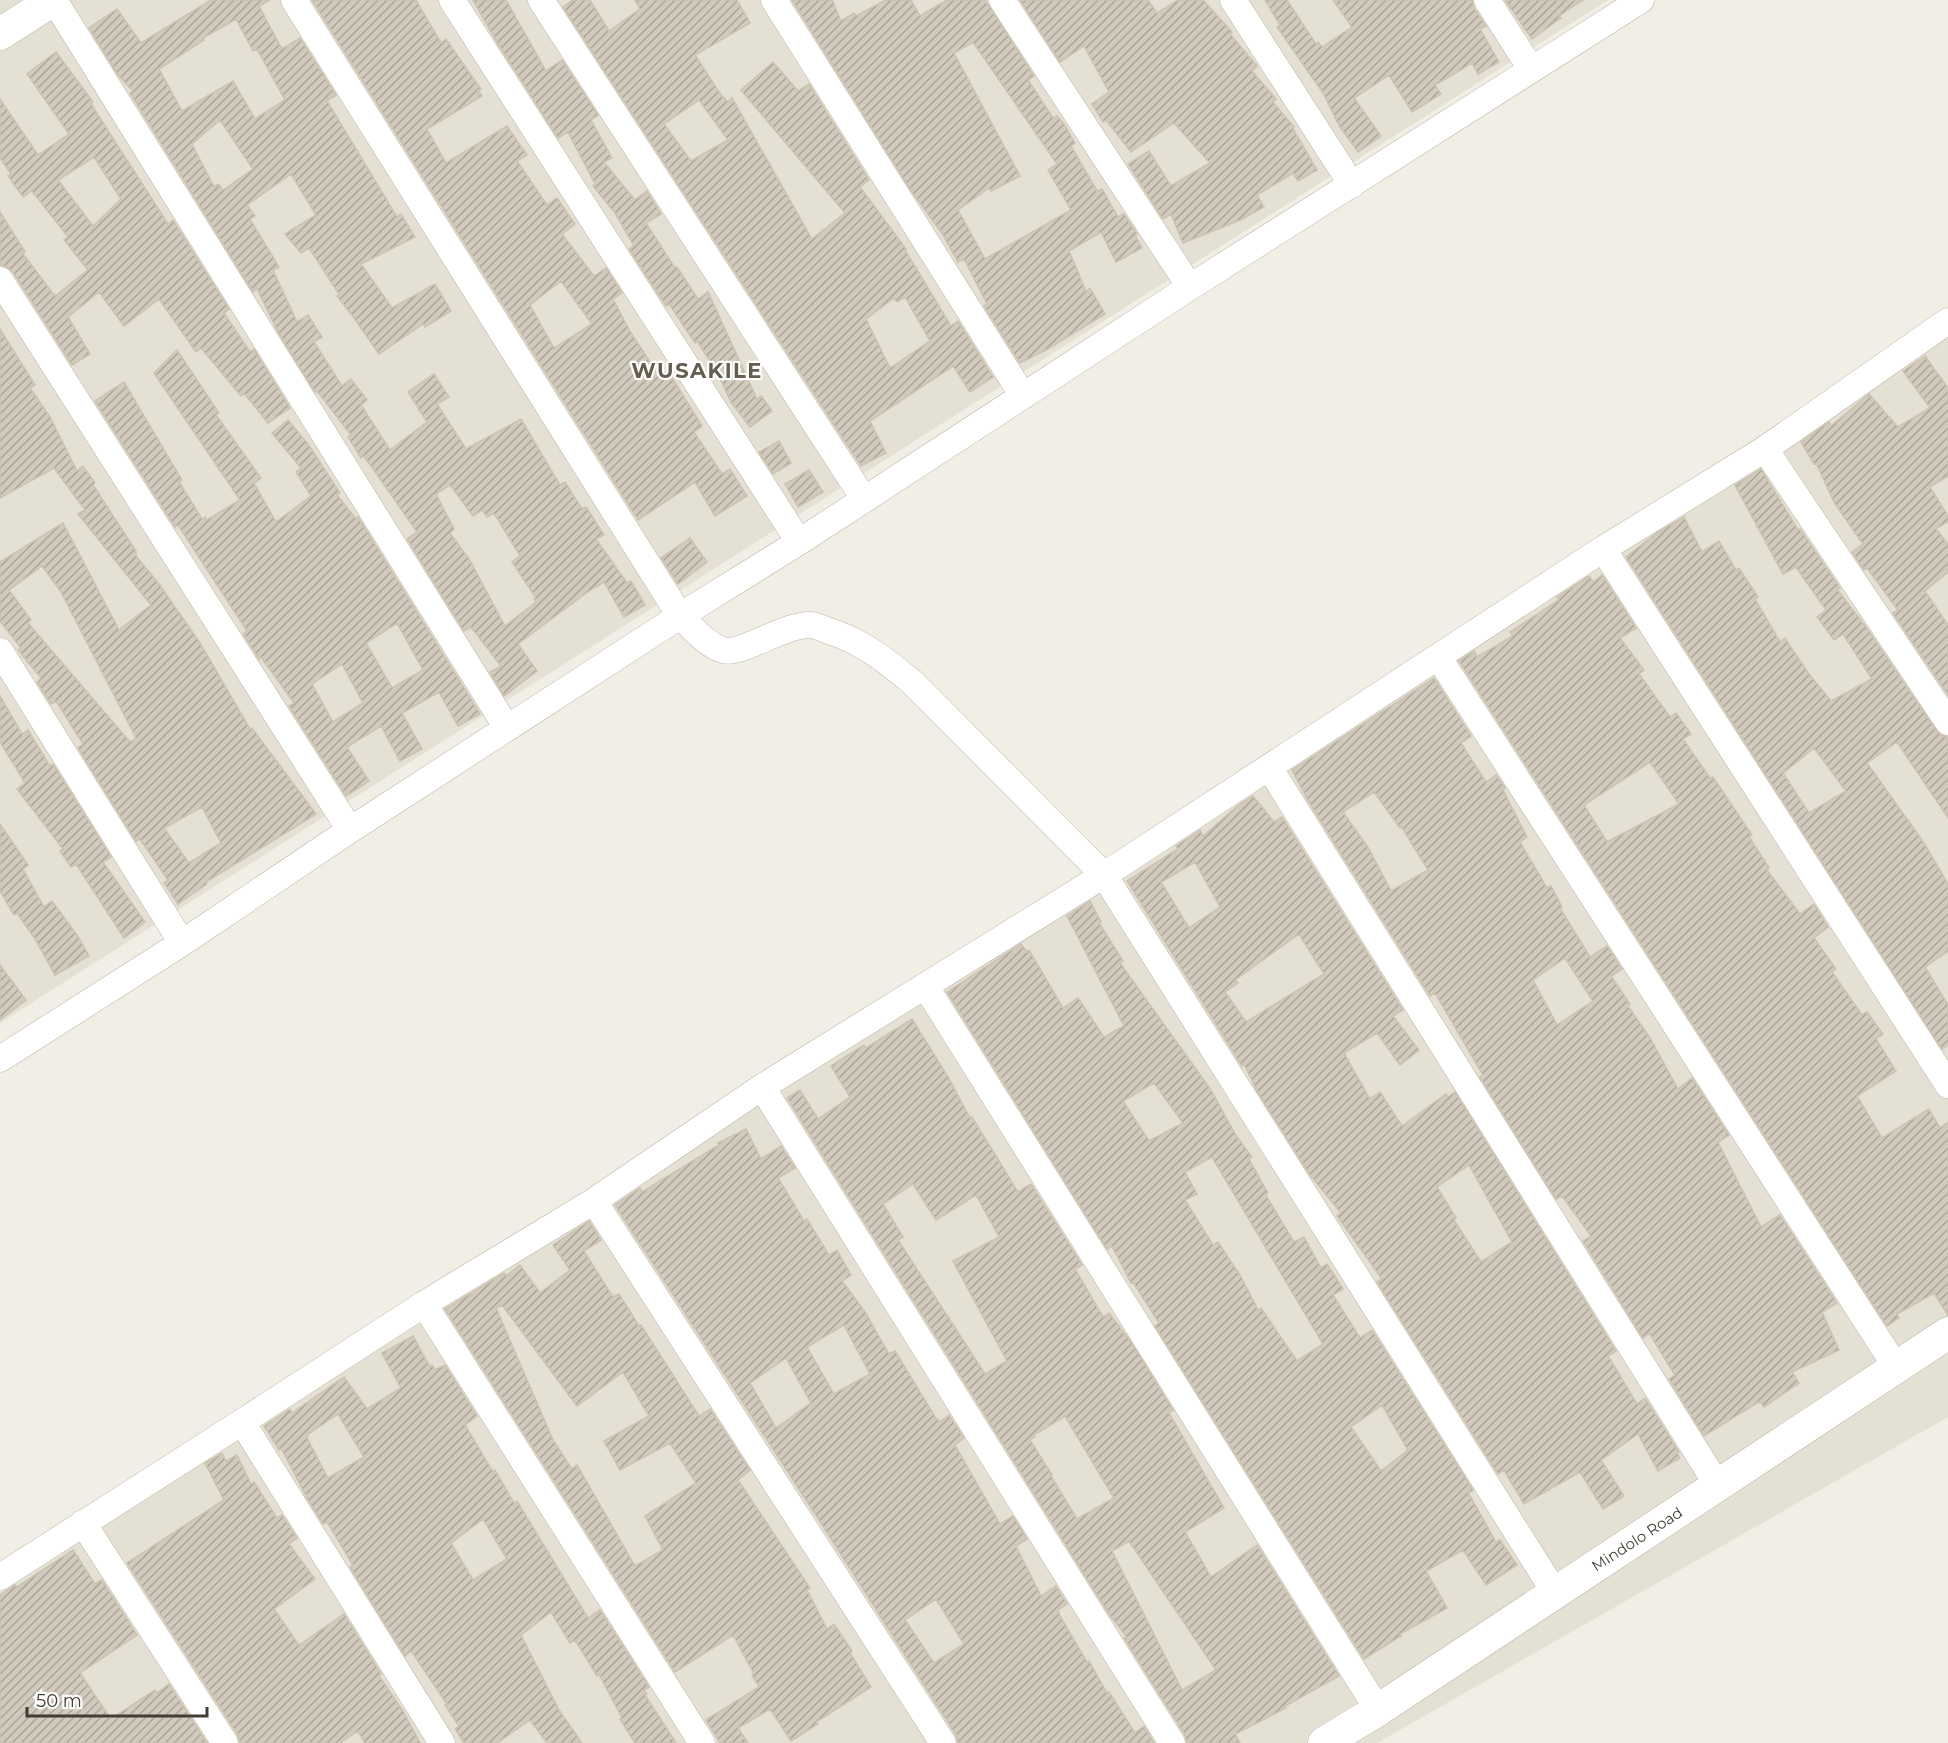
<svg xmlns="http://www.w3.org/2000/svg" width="1948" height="1743" font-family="Montserrat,sans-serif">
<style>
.residential{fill:#e4e0d4}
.building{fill:url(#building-hatch);stroke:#ccc2b0;stroke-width:1.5;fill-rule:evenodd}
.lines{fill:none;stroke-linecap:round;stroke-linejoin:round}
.minor-casing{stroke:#bbb6a9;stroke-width:27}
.tertiary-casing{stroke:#bbb6a9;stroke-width:33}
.minor{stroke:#fff;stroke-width:26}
.tertiary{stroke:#fff;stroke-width:32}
.labels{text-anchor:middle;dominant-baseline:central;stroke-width:4.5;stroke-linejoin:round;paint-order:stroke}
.street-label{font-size:15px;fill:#433e35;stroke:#fff}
.district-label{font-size:21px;font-weight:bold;letter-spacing:1.5px;fill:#655d4e;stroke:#fff}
</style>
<defs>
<pattern id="building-hatch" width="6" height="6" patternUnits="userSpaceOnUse" patternTransform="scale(1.5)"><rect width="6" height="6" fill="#d2cabc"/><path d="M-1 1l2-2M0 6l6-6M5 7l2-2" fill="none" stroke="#aca59a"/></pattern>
</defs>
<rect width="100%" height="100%" fill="#f1eee5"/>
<!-- residential -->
<path class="residential" d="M 0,0 L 1608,0 L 0,1023 Z
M 1948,313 L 1948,1417 L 1377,1743 L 0,1743 L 0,1592 L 589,1196 Z"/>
<!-- building -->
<path class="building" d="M 211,0 L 270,0 L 259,6 L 282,49 L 300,38 L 336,95 L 327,101 L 397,217 L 401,214 L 415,237 L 361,264 L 392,308 L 435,284 L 451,311 L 425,327 L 423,324 L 379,354 L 354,318 L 337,296 L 339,294 L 309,248 L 301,253 L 285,234 L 316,215 L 291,174 L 247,205 L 255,216 L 250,219 L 279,267 L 273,270 L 297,322 L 308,315 L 322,337 L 314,342 L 342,386 L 351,379 L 367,400 L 361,405 L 390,450 L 427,422 L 408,392 L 434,374 L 449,397 L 437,404 L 466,449 L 521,419 L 560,485 L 565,482 L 582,509 L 586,507 L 604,535 L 596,539 L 627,583 L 631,581 L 645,605 L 624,617 L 604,582 L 589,591 L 518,644 L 537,671 L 504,696 L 490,672 L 501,666 L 471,627 L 464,631 L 407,539 L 417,532 L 364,456 L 361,458 L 348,437 L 351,435 L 317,391 L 315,392 L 278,332 L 257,289 L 253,292 L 130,93 L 133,91 L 118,75 L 89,28 L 117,9 L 141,43 ZM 236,19 L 253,51 L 257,49 L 285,100 L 255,119 L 233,81 L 182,111 L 159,69 L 204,40 L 203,38 ZM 220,120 L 253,169 L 223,190 L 218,184 L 214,187 L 192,144 ZM 450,485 L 473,516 L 482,510 L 487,517 L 494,513 L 520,556 L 512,562 L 536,598 L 534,599 L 536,602 L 505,626 L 469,559 L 450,533 L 454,529 L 436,494 Z
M 312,0 L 416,0 L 441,43 L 446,39 L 481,89 L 478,90 L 482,96 L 427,129 L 446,163 L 507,126 L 527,155 L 517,161 L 547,205 L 557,198 L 575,224 L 562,234 L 594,276 L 606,268 L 622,293 L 613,299 L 631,333 L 660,377 L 668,371 L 702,426 L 694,432 L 722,474 L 730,469 L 747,496 L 715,516 L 695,482 L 638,520 ZM 561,281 L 592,324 L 554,348 L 530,305 Z
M 473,0 L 506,0 L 546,71 L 562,60 L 598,115 L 591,120 L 612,158 L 604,162 L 635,200 L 647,191 L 661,214 L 646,223 L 675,268 L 677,267 L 698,299 L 708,292 L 757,399 L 761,396 L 772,411 L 750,427 L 731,402 L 717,372 L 697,341 L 695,343 L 669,304 L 666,306 L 629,249 L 634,246 L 615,213 L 593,186 L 595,184 L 568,132 L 558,138 L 498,44 Z
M 573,0 L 590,0 L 609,31 L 640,9 L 635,0 L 737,0 L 750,23 L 695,55 L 721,95 L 728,102 L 732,98 L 812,239 L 845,213 L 741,90 L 773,62 L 798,91 L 809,84 L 869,180 L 860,187 L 906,249 L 905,250 L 951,326 L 958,321 L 993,377 L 970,392 L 953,366 L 870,421 L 886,453 L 861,466 L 563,7 ZM 699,100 L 728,140 L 691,161 L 664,124 ZM 905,297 L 930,341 L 890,368 L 866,319 L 894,298 L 897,302 Z
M 792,0 L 832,0 L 841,21 L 854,13 L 856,16 L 886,0 L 911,0 L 920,16 L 947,0 L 985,0 L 1034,76 L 1028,80 L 1053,118 L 1057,116 L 1064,124 L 1075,143 L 1071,146 L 1097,191 L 1102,189 L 1118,217 L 1124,214 L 1137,234 L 1135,235 L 1142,248 L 1116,262 L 1101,232 L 1069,251 L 1086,291 L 1090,288 L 1105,314 L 1046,350 L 1020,363 L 984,306 L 987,304 L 964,259 L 958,262 L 943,235 L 910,189 ZM 973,42 L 1057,164 L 1048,170 L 1071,210 L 985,259 L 958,210 L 989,188 L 991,191 L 1020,176 L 954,53 Z
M 1020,0 L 1148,0 L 1157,13 L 1178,0 L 1203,0 L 1232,32 L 1230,34 L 1257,66 L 1252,71 L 1276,99 L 1273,102 L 1294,127 L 1293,129 L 1317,170 L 1298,181 L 1293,173 L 1257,195 L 1264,207 L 1240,220 L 1183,243 L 1171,214 L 1163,219 L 1128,164 L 1149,151 L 1171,186 L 1210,163 L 1174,123 L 1131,152 L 1106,120 L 1103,122 L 1092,104 L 1109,92 L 1084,46 L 1060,62 Z
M 1265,0 L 1287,0 L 1316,44 L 1318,42 L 1322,47 L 1352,27 L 1333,0 L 1472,0 L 1474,8 L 1486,26 L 1480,29 L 1499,62 L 1478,74 L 1472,63 L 1435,85 L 1441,94 L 1412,112 L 1389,75 L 1354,98 L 1381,136 L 1358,152 L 1340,127 L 1323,93 L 1277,27 L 1280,25 Z
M 1505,0 L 1583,0 L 1559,16 L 1561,18 L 1532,39 Z
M 56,52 L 93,102 L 91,104 L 168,224 L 173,220 L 229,309 L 224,313 L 250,352 L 254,349 L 290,408 L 268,423 L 244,393 L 241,396 L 201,348 L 196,352 L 159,299 L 124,326 L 99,292 L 68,317 L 90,354 L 72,365 L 13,272 L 7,267 L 0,265 L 0,212 L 25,252 L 23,254 L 55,296 L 88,270 L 64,240 L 68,237 L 32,191 L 23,197 L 8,176 L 11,174 L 0,158 L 0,99 L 38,155 L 69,134 L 27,74 ZM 94,157 L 121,199 L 93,226 L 58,180 Z
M 0,329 L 35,385 L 30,388 L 50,417 L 77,471 L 83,466 L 95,483 L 93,485 L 136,551 L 136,556 L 159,584 L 200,643 L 250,729 L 252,728 L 316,814 L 206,882 L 207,884 L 178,904 L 164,883 L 168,880 L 140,839 L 136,841 L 78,748 L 83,744 L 56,701 L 51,704 L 37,682 L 41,678 L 18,650 L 21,648 L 0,621 L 0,562 L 63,523 L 119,630 L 151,605 L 78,514 L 85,510 L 54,468 L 0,498 ZM 42,566 L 61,592 L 136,738 L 130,742 L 28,623 L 31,620 L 9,590 ZM 202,807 L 221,843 L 189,863 L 164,828 Z
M 177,350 L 219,413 L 216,415 L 261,478 L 254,483 L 276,522 L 311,496 L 296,472 L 301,468 L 272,433 L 288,420 L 308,444 L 340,493 L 337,495 L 356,519 L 358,517 L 480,714 L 458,726 L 439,692 L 402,713 L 422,749 L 400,761 L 381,726 L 347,747 L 369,781 L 346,796 L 289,706 L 294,703 L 261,657 L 259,659 L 243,634 L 247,631 L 178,525 L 175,527 L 95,401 L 124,382 L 182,480 L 179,482 L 202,519 L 205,517 L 207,520 L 240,500 L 154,373 ZM 397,623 L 423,670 L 392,688 L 366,643 ZM 342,664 L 363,703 L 333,722 L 312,684 Z
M 1925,356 L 1948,388 L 1948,476 L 1930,487 L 1948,516 L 1948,521 L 1936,529 L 1948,544 L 1948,572 L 1925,591 L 1948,625 L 1948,695 L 1893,613 L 1898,610 L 1867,568 L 1864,570 L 1852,552 L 1863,544 L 1835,504 L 1816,463 L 1814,464 L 1801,442 L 1829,422 L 1831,426 L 1869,394 L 1898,427 L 1930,408 L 1903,371 Z
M 779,441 L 791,463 L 773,474 L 759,452 Z
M 1761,469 L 1798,530 L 1800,529 L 1840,588 L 1837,589 L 1868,630 L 1936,730 L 1941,735 L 1948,737 L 1948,818 L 1897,742 L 1867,763 L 1924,843 L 1948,884 L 1948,951 L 1925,967 L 1948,1005 L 1948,1045 L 1942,1049 L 1626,557 L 1658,532 L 1684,517 L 1702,552 L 1719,541 L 1736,570 L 1739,568 L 1758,597 L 1755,599 L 1780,642 L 1785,638 L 1809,674 L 1831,701 L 1872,679 L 1843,634 L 1834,640 L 1817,617 L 1826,610 L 1796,567 L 1783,574 L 1735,485 ZM 1814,748 L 1846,791 L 1809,813 L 1783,773 Z
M 809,470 L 823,492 L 798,507 L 785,484 Z
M 690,538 L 707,562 L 678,584 L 661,558 Z
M 1602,575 L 1636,628 L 1620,638 L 1644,670 L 1639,674 L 1670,717 L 1676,713 L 1691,734 L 1683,739 L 1710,778 L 1713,777 L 1752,835 L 1749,837 L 1769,868 L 1767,870 L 1800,914 L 1814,904 L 1828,927 L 1814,938 L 1836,969 L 1832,972 L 1862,1015 L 1867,1012 L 1883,1034 L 1876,1039 L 1896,1071 L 1857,1096 L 1882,1138 L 1929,1109 L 1940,1128 L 1948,1122 L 1948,1315 L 1934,1293 L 1897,1314 L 1899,1318 L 1887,1326 L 1459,661 L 1474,651 L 1477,657 L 1513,636 L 1510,632 L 1559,600 L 1557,597 L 1589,576 L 1593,582 ZM 1650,762 L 1679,804 L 1607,842 L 1584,805 Z
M 1434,678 L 1471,736 L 1461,743 L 1486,782 L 1496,775 L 1505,788 L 1503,790 L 1527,837 L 1520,842 L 1547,888 L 1551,886 L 1562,907 L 1560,908 L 1590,957 L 1607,946 L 1622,969 L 1611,976 L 1630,1004 L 1628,1006 L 1650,1038 L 1678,1089 L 1692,1078 L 1729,1135 L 1718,1142 L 1761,1227 L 1780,1215 L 1837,1303 L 1822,1312 L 1839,1350 L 1792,1372 L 1799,1383 L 1764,1407 L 1760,1401 L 1704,1436 L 1669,1379 L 1675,1375 L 1649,1333 L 1643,1338 L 1583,1241 L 1591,1236 L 1562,1196 L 1556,1199 L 1480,1077 L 1483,1075 L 1435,993 L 1430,996 L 1308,801 L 1292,770 ZM 1374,792 L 1400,828 L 1401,826 L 1428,870 L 1391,891 L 1369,849 L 1343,812 ZM 1565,958 L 1593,1001 L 1557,1025 L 1533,980 Z
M 0,696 L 22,734 L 28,730 L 50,766 L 53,764 L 111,857 L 103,862 L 145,922 L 124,938 L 76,864 L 71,867 L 60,851 L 63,849 L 17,789 L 25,783 L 0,742 Z
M 1253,796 L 1274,822 L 1282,817 L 1403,1010 L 1393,1016 L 1419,1050 L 1400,1065 L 1377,1033 L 1344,1053 L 1370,1099 L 1380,1092 L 1402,1126 L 1446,1094 L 1448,1097 L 1455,1092 L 1616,1351 L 1608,1356 L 1637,1404 L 1645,1398 L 1679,1452 L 1677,1453 L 1680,1458 L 1658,1471 L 1638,1434 L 1601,1460 L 1624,1496 L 1603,1509 L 1580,1472 L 1524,1504 L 1504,1470 L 1498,1474 L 1377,1282 L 1382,1279 L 1337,1216 L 1341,1213 L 1310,1175 L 1257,1091 L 1244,1064 L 1242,1066 L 1127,881 L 1178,849 L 1176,846 L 1200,830 L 1203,836 L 1241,803 ZM 1195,862 L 1220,907 L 1189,928 L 1161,882 ZM 1299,934 L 1324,974 L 1246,1022 L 1225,992 L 1238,983 L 1235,980 ZM 1469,1165 L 1512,1242 L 1481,1262 L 1454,1220 L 1456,1218 L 1437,1187 Z
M 0,824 L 28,865 L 23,869 L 44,907 L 52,901 L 77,935 L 89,956 L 55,975 L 35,939 L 17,913 L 14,915 L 0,891 Z
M 1090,901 L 1101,922 L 1099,923 L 1123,961 L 1120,963 L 1211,1090 L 1235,1134 L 1252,1157 L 1249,1159 L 1268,1193 L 1265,1194 L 1294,1242 L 1304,1237 L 1321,1268 L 1327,1264 L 1343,1289 L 1333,1295 L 1360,1338 L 1372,1330 L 1473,1490 L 1468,1493 L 1469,1494 L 1496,1542 L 1500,1540 L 1517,1565 L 1486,1585 L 1463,1550 L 1426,1571 L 1447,1608 L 1400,1634 L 1401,1636 L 1364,1659 L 1155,1326 L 1159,1323 L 1133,1282 L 1131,1283 L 1112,1246 L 1107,1249 L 947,992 L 1021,944 L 1027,952 L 1029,950 L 1063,1008 L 1078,998 L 1104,1037 L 1124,1026 L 1067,916 ZM 1154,1083 L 1183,1123 L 1149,1141 L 1123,1101 ZM 1212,1157 L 1323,1344 L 1297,1361 L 1261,1308 L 1258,1310 L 1240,1275 L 1218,1242 L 1213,1245 L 1185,1200 L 1197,1194 L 1185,1172 ZM 1382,1405 L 1408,1450 L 1381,1471 L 1351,1427 Z
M 0,965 L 26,1000 L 0,1020 Z
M 912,1019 L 948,1077 L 970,1118 L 972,1117 L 1018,1192 L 1031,1184 L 1082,1265 L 1075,1269 L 1103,1317 L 1109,1313 L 1131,1342 L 1173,1410 L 1169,1413 L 1224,1508 L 1185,1532 L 1211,1577 L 1257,1545 L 1339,1676 L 1285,1706 L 1286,1708 L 1235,1734 L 1240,1743 L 1187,1743 L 1185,1735 L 1124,1638 L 1127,1637 L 1109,1614 L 787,1098 L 800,1090 L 818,1119 L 850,1097 L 831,1066 L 864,1045 L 866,1048 ZM 913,1184 L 936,1220 L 976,1195 L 999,1237 L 953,1261 L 1007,1361 L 985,1374 L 898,1240 L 903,1237 L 883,1204 ZM 1065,1416 L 1114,1498 L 1077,1519 L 1051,1476 L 1052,1475 L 1030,1440 L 1035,1437 L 1034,1435 ZM 1129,1541 L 1216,1670 L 1182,1690 L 1112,1551 Z
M 746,1129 L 761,1159 L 781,1146 L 795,1168 L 778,1178 L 804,1221 L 807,1219 L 829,1255 L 837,1250 L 851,1275 L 842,1281 L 865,1312 L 889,1354 L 895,1351 L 937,1420 L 938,1419 L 940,1422 L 949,1415 L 964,1438 L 955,1445 L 1000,1524 L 1013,1516 L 1027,1539 L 1016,1546 L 1041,1596 L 1056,1586 L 1067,1604 L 1058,1610 L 1060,1616 L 1087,1662 L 1089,1661 L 1107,1693 L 1109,1692 L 1135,1733 L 1144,1726 L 1154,1743 L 958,1743 L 956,1735 L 824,1528 L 615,1205 L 640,1188 L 642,1192 L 719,1145 L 718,1143 ZM 844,1325 L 870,1374 L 834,1394 L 807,1347 ZM 786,1358 L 811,1403 L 776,1428 L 750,1383 ZM 936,1599 L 964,1644 L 934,1663 L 905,1620 Z
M 589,1221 L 601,1240 L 584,1251 L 613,1297 L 619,1294 L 639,1326 L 641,1325 L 699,1416 L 710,1409 L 750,1470 L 738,1480 L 810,1588 L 807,1590 L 827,1629 L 834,1624 L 852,1651 L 850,1653 L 871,1687 L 816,1722 L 818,1724 L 791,1741 L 770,1709 L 738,1728 L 748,1743 L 720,1743 L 706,1720 L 759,1687 L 752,1675 L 754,1674 L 733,1635 L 675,1672 L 445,1309 L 504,1273 L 506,1276 L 520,1265 L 540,1293 L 570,1270 L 553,1245 ZM 502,1305 L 577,1406 L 623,1372 L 649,1416 L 604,1441 L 620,1470 L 670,1443 L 696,1483 L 645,1516 L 663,1550 L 635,1566 L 577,1465 L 572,1469 L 553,1440 L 496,1308 Z
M 413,1336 L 430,1367 L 432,1365 L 435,1370 L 445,1365 L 477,1416 L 465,1425 L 493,1472 L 495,1470 L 514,1503 L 517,1501 L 588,1618 L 600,1610 L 649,1687 L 644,1690 L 647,1694 L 645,1695 L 676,1743 L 635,1743 L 620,1719 L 622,1718 L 599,1674 L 597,1676 L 575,1640 L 570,1643 L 551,1612 L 521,1635 L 559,1710 L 582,1743 L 547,1743 L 530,1720 L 497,1743 L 464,1743 L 455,1729 L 459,1726 L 445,1705 L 447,1704 L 411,1651 L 405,1656 L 350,1567 L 353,1565 L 327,1522 L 323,1524 L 307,1498 L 281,1448 L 279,1450 L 264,1426 L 290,1409 L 292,1413 L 344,1377 L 367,1409 L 401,1388 L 382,1353 ZM 338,1414 L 364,1457 L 328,1478 L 307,1438 L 308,1437 L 307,1435 ZM 483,1519 L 507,1559 L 473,1580 L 451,1543 Z
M 222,1453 L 226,1461 L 237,1455 L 251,1484 L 254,1482 L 277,1518 L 282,1515 L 297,1538 L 289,1544 L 315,1579 L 274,1609 L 299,1645 L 344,1614 L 381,1674 L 379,1676 L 403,1711 L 420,1743 L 365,1743 L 358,1731 L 340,1743 L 240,1743 L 238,1735 L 127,1563 L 224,1500 L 205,1463 Z
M 73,1550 L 95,1584 L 102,1580 L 137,1635 L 80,1673 L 111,1719 L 155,1690 L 157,1693 L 169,1684 L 207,1743 L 0,1743 L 0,1595 L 15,1585 L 17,1587 Z"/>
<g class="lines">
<!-- minor casing -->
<g class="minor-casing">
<path id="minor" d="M 54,0 L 507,728
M 294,0 L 680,616 C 693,628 706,645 723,650 C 740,656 786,623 812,625 C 817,626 824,629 829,631 C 862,641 886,661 912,682 L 1104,875 L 1555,1593
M 452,0 L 799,542
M 541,0 L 864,499
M 774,0 L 1023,396
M 1002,0 L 1190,287
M 1233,0 L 1352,185
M 1487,0 L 1531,69
M 0,280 L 350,830
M 1765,449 L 1948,722
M 1603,549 L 1948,1085
M 0,651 L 182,943
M 1439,658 L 1896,1367
M 1269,767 L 1718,1486
M 926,987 L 1378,1710
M 0,1059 L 182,943 L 350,830 L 680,616 L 799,542 L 1190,287 L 1641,0
M 762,1087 L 1172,1743
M 594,1201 L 943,1743
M 424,1304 L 702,1743
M 242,1422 L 424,1304 L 594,1201 L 762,1087 L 1104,875 L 1603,549 L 1765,449 L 1948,321
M 83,1523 L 225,1743
M 0,1577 L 242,1422 L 442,1743"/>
</g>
<!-- tertiary casing -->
<g class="tertiary-casing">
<path id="tertiary" d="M 0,34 L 53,0
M 1324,1743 L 1378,1710 L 1948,1333"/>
</g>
<!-- minor -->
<use href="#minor" class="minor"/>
<!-- tertiary -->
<use href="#tertiary" class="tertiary"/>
</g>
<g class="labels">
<!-- street labels -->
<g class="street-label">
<text transform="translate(1637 1539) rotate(-33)">Mindolo Road</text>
</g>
<!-- district labels -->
<g class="district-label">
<text x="697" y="370">WUSAKILE</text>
</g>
</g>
<!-- scale -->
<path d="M27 1707v9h180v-9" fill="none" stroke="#433e35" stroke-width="3"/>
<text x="36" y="1707" font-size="18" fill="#433e35" stroke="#ffffff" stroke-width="4.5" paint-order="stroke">50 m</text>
</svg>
